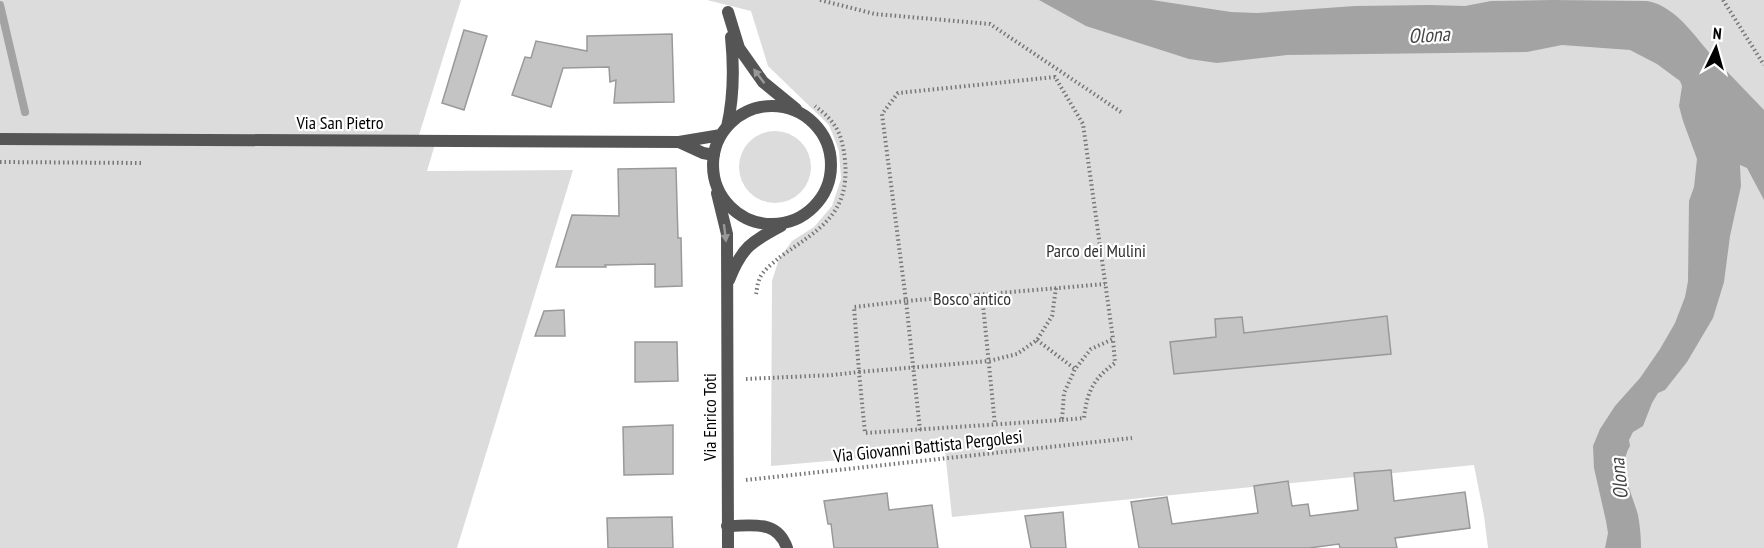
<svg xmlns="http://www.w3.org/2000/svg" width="1764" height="548" font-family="'PT Sans Narrow',sans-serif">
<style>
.green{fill:#dcdcdc}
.water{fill:#a3a3a3}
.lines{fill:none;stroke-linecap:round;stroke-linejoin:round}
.stream{stroke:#a3a3a3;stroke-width:8}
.building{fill:#c4c4c4;stroke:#999;stroke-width:1.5}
.path{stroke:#777;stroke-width:4;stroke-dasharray:1.5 3;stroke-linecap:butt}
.minor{stroke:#555;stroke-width:12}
.tertiary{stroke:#555;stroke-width:12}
.oneway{fill:#999}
.labels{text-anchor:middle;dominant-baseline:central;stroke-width:4.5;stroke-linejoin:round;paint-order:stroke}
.street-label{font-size:18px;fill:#000;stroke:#fff}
.park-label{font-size:18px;fill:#333;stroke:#fff}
.water-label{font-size:20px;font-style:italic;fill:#444;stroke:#fff}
</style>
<rect width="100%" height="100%" fill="#fff"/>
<!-- green -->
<path class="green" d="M 0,0 L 461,0 L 419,135 L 436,141 L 427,171 L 573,170 L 457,548 L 0,548 Z
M 707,0 L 1764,0 L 1764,548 L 1488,548 L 1484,516 L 1474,465 L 952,517 L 945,451 L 771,466 L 772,281 L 779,259 L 792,241 L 814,227 L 832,206 L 841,179 L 839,151 L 829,125 L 768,66 L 751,11 Z
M739 167a36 36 0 1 1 72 0a36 36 0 1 1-72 0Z"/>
<!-- water -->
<path class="water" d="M 1039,0 L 1152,0 L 1231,12 L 1257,13 L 1355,6 L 1430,5 L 1465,6 L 1491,1 L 1553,0 L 1647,1 C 1677,6 1696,39 1716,60 C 1732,77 1748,93 1764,110 L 1764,200 L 1747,168 L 1740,165 L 1741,186 L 1730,236 L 1724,282 L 1713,318 L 1687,362 L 1665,390 L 1658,393 L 1652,403 L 1643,426 L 1633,432 L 1629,440 L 1630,446 C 1617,467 1632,493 1638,515 C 1640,526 1641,537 1641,548 L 1605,548 L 1608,533 L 1606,521 L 1594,468 L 1593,446 L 1600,429 L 1615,406 L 1640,378 L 1660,349 L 1675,323 L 1685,297 L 1688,281 L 1689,201 L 1694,187 L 1697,159 L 1683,121 L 1679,106 L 1682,86 L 1680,81 L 1657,64 L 1630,50 L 1562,45 L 1527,52 L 1287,55 L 1217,63 L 1189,59 L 1086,26 Z"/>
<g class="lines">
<!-- stream -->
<path class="stream" d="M 0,5 L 25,112"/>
</g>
<!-- building -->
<path class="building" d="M 464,30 L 487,36 L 464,110 L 442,103 Z
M 672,34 L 674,102 L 614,103 L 616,80 L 610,82 L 609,67 L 563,68 L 551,107 L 512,95 L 525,57 L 531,58 L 536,41 L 587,51 L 587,36 Z
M 676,168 L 678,238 L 681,238 L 682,286 L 655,287 L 655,264 L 605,265 L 606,267 L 556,267 L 572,215 L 619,216 L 618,169 Z
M 564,310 L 565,336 L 535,336 L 544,311 Z
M 1387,316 L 1391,354 L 1174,374 L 1170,342 L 1216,337 L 1215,319 L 1242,317 L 1244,333 Z
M 635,342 L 677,342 L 678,381 L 635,382 Z
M 673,425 L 673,474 L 624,475 L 623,427 Z
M 1391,470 L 1394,501 L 1465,492 L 1470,528 L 1395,538 L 1397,548 L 1340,548 L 1339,544 L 1309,548 L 1139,548 L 1131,502 L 1167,497 L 1172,524 L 1258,513 L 1254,486 L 1288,481 L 1292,506 L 1308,504 L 1310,516 L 1358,510 L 1354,473 Z
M 887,493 L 889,510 L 932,505 L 938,548 L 834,548 L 831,524 L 828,524 L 824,501 Z
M 1063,512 L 1066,548 L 1031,548 L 1025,516 Z
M 672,517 L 673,548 L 608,548 L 607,518 Z"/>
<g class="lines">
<!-- path -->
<path class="path" d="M 820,0 L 875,14 L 990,24 L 1121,112
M 1723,0 L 1764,65
M 0,162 L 141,163
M 756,294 C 757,290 757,285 759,280 C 762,271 773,263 780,257 C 819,229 850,215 845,160 C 842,133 836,122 815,106
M 982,295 L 995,425
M 1037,340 L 1075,369
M 746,379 L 832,375 L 859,372 L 865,433 L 1062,420 L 1064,393 L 1075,369 L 1091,349 L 1113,339 L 1083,124 L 1055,77 L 898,93 L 882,114 L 906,301 L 854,307 L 859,372 L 989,361 L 1017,354 L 1037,340 L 1052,316 L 1056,288
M 1062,420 L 1084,418 C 1087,392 1093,379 1115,363 L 1113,339
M 920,430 L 906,301 L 1105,284
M 746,480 L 1132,438"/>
<!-- minor -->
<path class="minor" d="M 727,526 C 752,526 777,519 787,548"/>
<!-- tertiary -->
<path class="tertiary" d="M 728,12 L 739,48 L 763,82 L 796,109
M713 165a59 59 0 1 1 118 0a59 59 0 1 1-118 0Z
M 727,127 C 734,97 734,67 731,37
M 0,139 L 679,142 L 721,135
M 679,142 L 703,153 L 714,155
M 717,193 L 727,234 L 728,548
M 729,280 C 742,247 751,242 781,226"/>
</g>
<!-- one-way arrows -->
<defs><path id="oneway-solid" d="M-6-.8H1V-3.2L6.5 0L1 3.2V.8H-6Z" transform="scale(1.5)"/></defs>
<g class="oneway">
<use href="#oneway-solid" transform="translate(759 76) rotate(-127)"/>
<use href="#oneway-solid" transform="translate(725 233) rotate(83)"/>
</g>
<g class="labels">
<!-- street labels -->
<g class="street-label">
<text x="340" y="122">Via San Pietro</text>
<text transform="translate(709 417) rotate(-90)">Via Enrico Toti</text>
<text transform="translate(928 446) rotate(-6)">Via Giovanni Battista Pergolesi</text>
</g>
<!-- park labels -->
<g class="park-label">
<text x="1096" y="250">Parco dei Mulini</text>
<text x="972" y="298">Bosco antico</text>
</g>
<!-- water labels -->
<g class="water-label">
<text transform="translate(1429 35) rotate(-3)">Olona</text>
<text transform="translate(1619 479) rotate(-96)">Olona</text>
</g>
</g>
<!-- north arrow -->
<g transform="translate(1716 48) rotate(5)" stroke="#ffffff" stroke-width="4.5" paint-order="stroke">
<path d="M0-4.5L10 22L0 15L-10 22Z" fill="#000000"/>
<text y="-9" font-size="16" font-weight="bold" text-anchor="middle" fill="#000000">N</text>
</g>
</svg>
